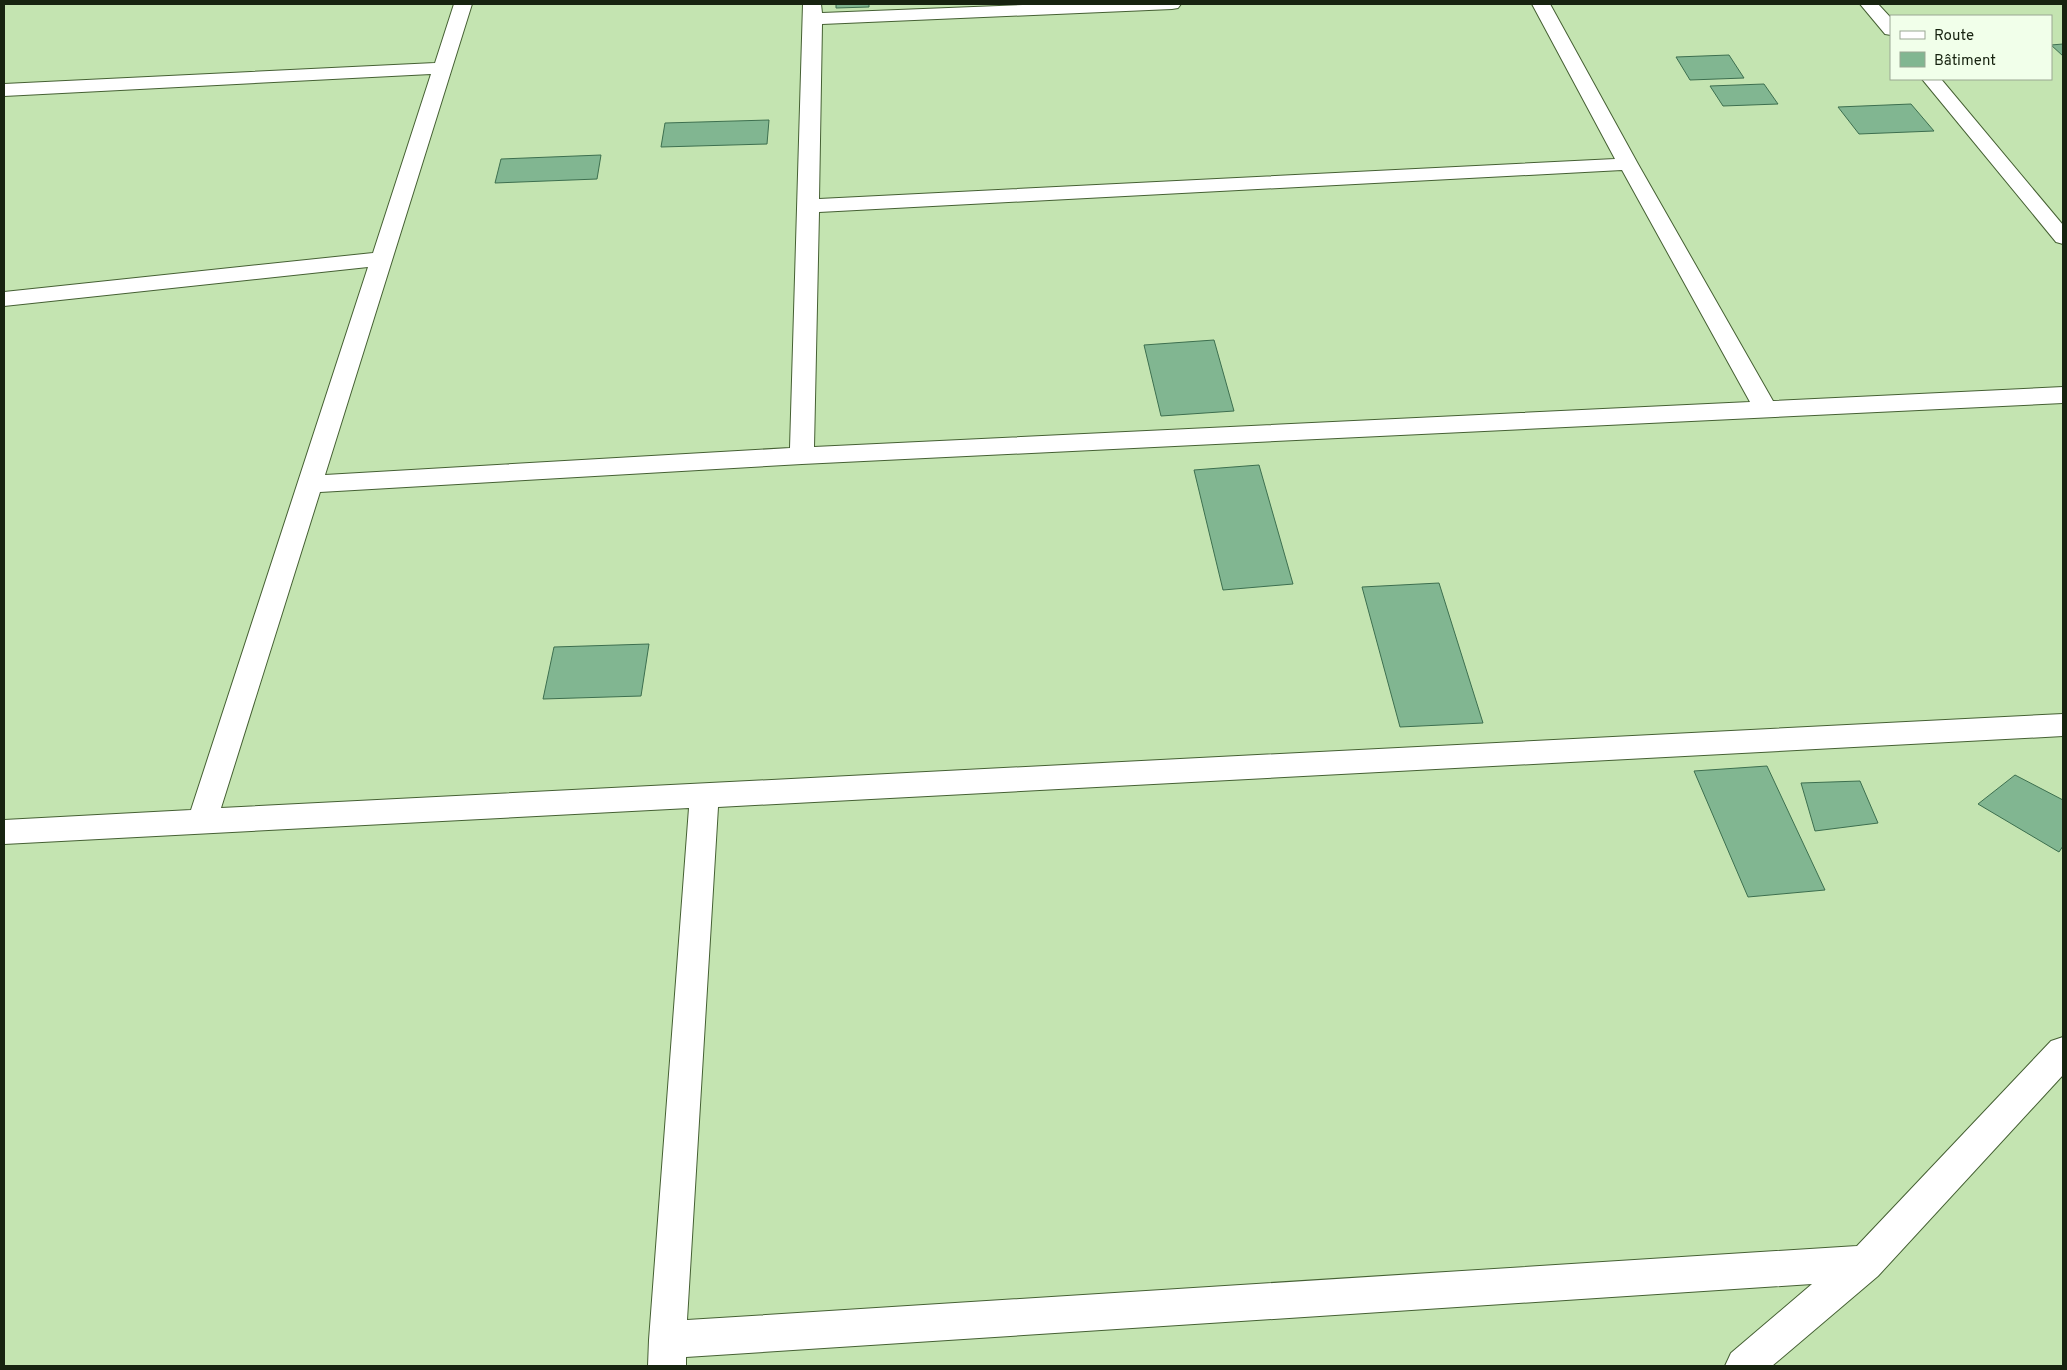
<svg xmlns="http://www.w3.org/2000/svg" width="2067" height="1370" font-family="Overpass,sans-serif">
<style>
.building{fill:#81b691;stroke:#3d6f4f}
.lines{fill:none;stroke-linecap:round;stroke-linejoin:round}
.minor-casing{stroke:#456033;stroke-width:2}
.minor{fill:#fff;fill-rule:evenodd}
</style>
<rect width="100%" height="100%" fill="#c4e4b1"/>
<!-- building -->
<path class="building" d="M 836,4 L 869,4 L 869,7 L 836,8 Z
M 2063,44 L 2063,56 L 2051,45 Z
M 1729,55 L 1744,78 L 1690,80 L 1676,57 Z
M 1764,84 L 1778,104 L 1723,106 L 1710,86 Z
M 1911,104 L 1934,131 L 1859,134 L 1838,107 Z
M 769,120 L 767,144 L 661,147 L 665,123 Z
M 601,155 L 597,179 L 495,183 L 501,159 Z
M 1214,340 L 1234,411 L 1161,416 L 1144,345 Z
M 1259,465 L 1293,584 L 1223,590 L 1194,470 Z
M 1439,583 L 1483,723 L 1400,727 L 1362,587 Z
M 649,644 L 641,696 L 543,699 L 554,647 Z
M 1767,766 L 1825,890 L 1748,897 L 1694,771 Z
M 2015,775 L 2063,800 L 2063,846 L 2059,852 L 1978,804 Z
M 1860,781 L 1878,823 L 1815,831 L 1801,783 Z"/>
<g class="lines">
<!-- minor casing -->
<g class="minor-casing">
<path id="minor" d="M 454,4 L 472,4 L 325,475 L 790,448 L 803,4 L 821,4 L 822,13 L 1050,4 L 1181,4 L 1178,8 L 1172,9 L 822,24 L 819,199 L 1615,159 L 1532,4 L 1550,4 L 1638,164 L 1773,401 L 2063,387 L 2063,403 L 802,464 L 320,492 L 221,808 L 2063,714 L 2063,736 L 718,807 L 687,1320 L 1857,1246 L 2051,1041 L 2063,1037 L 2063,1075 L 1878,1276 L 1772,1366 L 1725,1366 L 1731,1353 L 1812,1284 L 686,1357 L 686,1366 L 648,1366 L 649,1340 L 689,808 L 4,844 L 4,820 L 191,810 L 368,267 L 4,306 L 4,292 L 373,253 L 431,74 L 4,96 L 4,84 L 435,63 ZM 1622,170 L 1750,402 L 814,447 L 819,212 Z
M 1860,4 L 1878,4 L 1891,18 L 1891,35 L 1885,34 Z
M 1922,79 L 1941,79 L 2063,225 L 2063,244 L 2056,242 Z"/>
</g>
<!-- minor -->
<use href="#minor" class="minor"/>
</g>
<!-- border -->
<rect width="2067" height="1370" fill="none" stroke="#172310" stroke-width="10"/>
<!-- legend -->
<rect x="1890" y="15" width="162" height="65" fill="#f1ffea" stroke="#9aa793"/>
<rect x="1900" y="31" width="25" height="8" fill="#ffffff" stroke="#9aa793"/>
<text x="1934" y="40" font-size="15" fill="#172310">Route</text>
<rect x="1900" y="52" width="25" height="15" fill="#81b691" stroke="#9aa793"/>
<text x="1934" y="65" font-size="15" fill="#172310">Bâtiment</text>
</svg>
